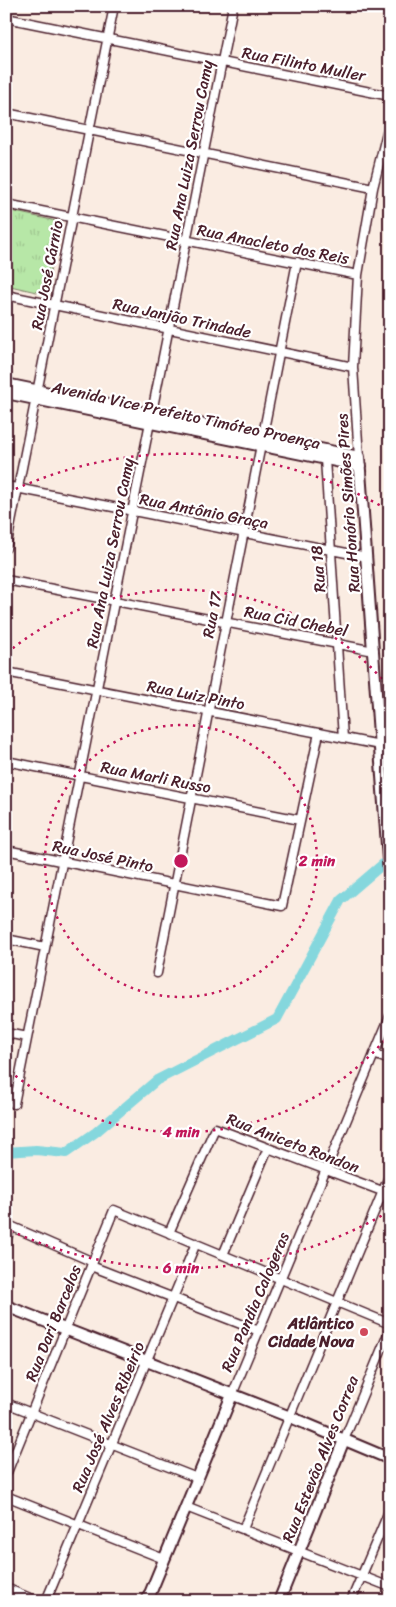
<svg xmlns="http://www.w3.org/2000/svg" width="396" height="1607" font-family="Sriracha,sans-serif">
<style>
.park{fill:url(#park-tufts);stroke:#808369}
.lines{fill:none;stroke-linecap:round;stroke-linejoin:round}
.river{stroke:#85d7dd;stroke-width:10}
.minor-casing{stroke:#4a1f2b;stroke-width:11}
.major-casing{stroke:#4a1f2b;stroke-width:14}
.minor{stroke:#fff;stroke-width:8}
.major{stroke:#fff;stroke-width:10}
.ring{fill:none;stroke:#c2185b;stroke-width:2.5;stroke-dasharray:2.5 5}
.poi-dot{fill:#d1495b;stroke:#fff;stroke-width:2}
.labels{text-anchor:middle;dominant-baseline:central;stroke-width:4.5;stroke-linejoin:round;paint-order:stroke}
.street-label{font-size:16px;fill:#4a1f2b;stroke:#fff}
.poi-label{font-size:16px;font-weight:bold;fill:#4a1f2b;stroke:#fff;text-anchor:end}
.centre{fill:#c2185b;stroke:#fff;stroke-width:2.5}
.ring-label{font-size:15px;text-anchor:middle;font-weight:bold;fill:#c2185b;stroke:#fff;stroke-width:4.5;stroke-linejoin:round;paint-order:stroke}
</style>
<defs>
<pattern id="park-tufts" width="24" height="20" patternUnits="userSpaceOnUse" patternTransform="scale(1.25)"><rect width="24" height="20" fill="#b7e7a7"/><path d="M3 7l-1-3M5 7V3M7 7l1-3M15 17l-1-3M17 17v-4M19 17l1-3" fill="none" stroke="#9fc690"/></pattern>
</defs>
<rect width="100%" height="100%" fill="#faece2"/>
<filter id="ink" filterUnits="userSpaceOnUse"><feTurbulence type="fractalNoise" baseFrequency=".02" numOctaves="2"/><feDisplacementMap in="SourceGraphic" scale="10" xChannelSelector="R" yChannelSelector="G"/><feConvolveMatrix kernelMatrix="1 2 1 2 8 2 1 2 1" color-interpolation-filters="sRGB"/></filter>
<g filter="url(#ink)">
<!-- park -->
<path class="park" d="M 6,210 L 61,222 L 45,294 L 6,285 Z"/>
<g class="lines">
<!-- river -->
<path class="river" d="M 6,1152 L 36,1150 L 66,1153 L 96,1132 L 157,1080 L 277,1019 L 341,900 L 390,858"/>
<!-- minor casing -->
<g class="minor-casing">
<path id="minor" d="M 6,18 L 390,96
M 6,113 L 373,188
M 6,204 L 358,275
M 6,295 L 353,367
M 359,457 L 353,367 L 358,275 L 373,188 L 390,120
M 325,459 L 343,738
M 6,486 L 367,557
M 6,548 L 114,6
M 6,580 L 374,651
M 6,672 L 380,745
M 6,761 L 300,820
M 6,850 L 282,906 L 319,733
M 6,939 L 45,947
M 157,973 L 297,262
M 6,1033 L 27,1037
M 374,1054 L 390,1060
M 14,1104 L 233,6
M 6,1224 L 93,1262
M 169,1233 L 215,1128 L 390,1194
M 6,1240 L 11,1227
M 223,1255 L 268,1148
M 91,1266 L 259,1331
M 232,1395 L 390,1016
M 6,1403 L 197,1478
M 344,1440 L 390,1329
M 6,1475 L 114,1210 L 390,1324
M 6,1496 L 164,1559
M 186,1507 L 390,1587
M 243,1529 L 390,1174
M 6,1588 L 37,1601
M 46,1601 L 196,1243
M 351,1601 L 390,1509"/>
</g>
<!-- major casing -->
<g class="major-casing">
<path id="major" d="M 6,384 L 359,457 L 390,887
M 6,393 L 360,466
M 6,1306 L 290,1417 L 390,1459
M 147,1601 L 232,1395
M 279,1601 L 344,1440"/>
</g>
<!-- minor -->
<use href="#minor" class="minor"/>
<!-- major -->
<use href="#major" class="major"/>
</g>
</g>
<!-- distance rings -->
<g class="ring">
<circle cx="181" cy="861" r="136"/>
<path d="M389 1035A271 271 0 0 1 7 1069M7 653A271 271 0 0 1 389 687"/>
<path d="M388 1212A407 407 0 0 1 9 1230M9 492A407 407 0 0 1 388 510"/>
</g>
<!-- markers -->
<circle class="poi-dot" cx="364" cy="1332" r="5"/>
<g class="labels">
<!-- street labels -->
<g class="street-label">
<text transform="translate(304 64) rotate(11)">Rua Filinto Muller</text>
<text transform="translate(189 155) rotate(-79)">Rua Ana Luiza Serrou Camy</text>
<text transform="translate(273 244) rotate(11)">Rua Anacleto dos Reis</text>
<text transform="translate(47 275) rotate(-79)">Rua José Cárnio</text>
<text transform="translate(182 318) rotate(12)">Rua Janjão Trindade</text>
<text transform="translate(186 415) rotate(12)">Avenida Vice Prefeito Timóteo Proença</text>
<text transform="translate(348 503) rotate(-94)">Rua Honório Simões Pires</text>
<text transform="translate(204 511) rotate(11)">Rua Antônio Graça</text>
<text transform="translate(110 553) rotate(-79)">Rua Ana Luiza Serrou Camy</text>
<text transform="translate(318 569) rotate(-94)">Rua 18</text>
<text transform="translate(212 615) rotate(-79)">Rua 17</text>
<text transform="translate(296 621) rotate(11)">Rua Cid Chebel</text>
<text transform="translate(196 695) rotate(11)">Rua Luiz Pinto</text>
<text transform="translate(156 777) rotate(11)">Rua Marli Russo</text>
<text transform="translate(103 856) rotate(12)">Rua José Pinto</text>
<text transform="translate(293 1143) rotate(21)">Rua Aniceto Rondon</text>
<text transform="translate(255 1302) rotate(-67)">Rua Pandia Calogeras</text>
<text transform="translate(53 1323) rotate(-68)">Rua Dari Barcelos</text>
<text transform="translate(108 1417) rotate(-67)">Rua José Alves Ribeirio</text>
<text transform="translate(320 1459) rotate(-68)">Rua Estevão Alves Correa</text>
</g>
<!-- poi labels -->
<g class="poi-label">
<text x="354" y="1323">Atlântico<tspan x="354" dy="18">Cidade Nova</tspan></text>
</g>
</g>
<circle cx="181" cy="861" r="8" class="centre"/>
<g class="ring-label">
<text x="317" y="866">2 min</text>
<text x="181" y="1137">4 min</text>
<text x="181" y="1273">6 min</text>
</g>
<!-- margin -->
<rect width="396" height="1607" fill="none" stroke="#fff" stroke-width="25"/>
<rect x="12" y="12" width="371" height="1582" fill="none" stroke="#4a1f2b" stroke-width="2" filter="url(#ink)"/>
</svg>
